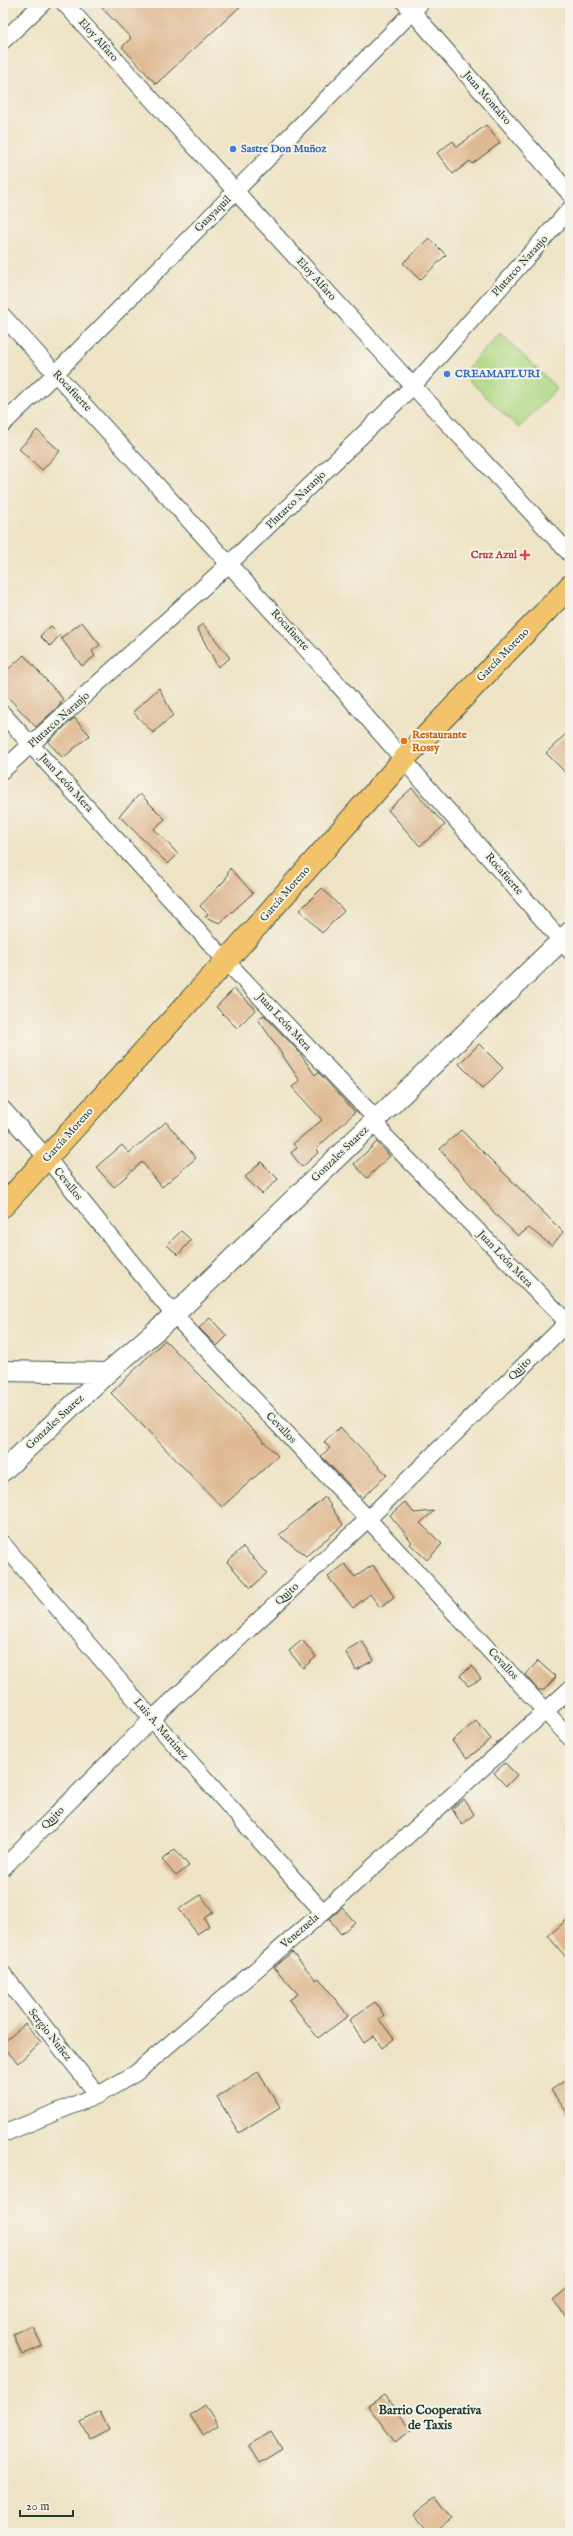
<svg xmlns="http://www.w3.org/2000/svg" width="573" height="2536" font-family="'IM FELL English',serif">
<style>
.green{fill:#afd882;stroke:#678a5b}
.building{fill:#dfb993}
.lines{fill:none;stroke-linecap:round;stroke-linejoin:round}
.minor-casing{stroke:#3e564a;stroke-width:18}
.tertiary-casing{stroke:#3e564a;stroke-width:22}
.trunk-casing{stroke:#3e564a;stroke-width:24}
.minor{stroke:#fff;stroke-width:16}
.tertiary{stroke:#fff;stroke-width:20}
.trunk{stroke:#f2c36a;stroke-width:22}
.shop-dot{fill:#3f7fe0;stroke:#f7f3e8;stroke-width:1.5}
.health-dot{fill:#e0444e;stroke:#f7f3e8;stroke-width:1.5}
.food-dot{fill:#e8710a;stroke:#f7f3e8;stroke-width:1.5}
.labels{text-anchor:middle;dominant-baseline:central;stroke-width:4;stroke-linejoin:round;paint-order:stroke}
.street-label{font-size:11px;fill:#1f3d34;stroke:#f7f3e8}
.shop-label{font-size:11px;font-weight:bold;fill:#366cbe;stroke:#f7f3e8;text-anchor:start}
.health-label{font-size:11px;font-weight:bold;fill:#be3a42;stroke:#f7f3e8;text-anchor:end}
.food-label{font-size:11px;font-weight:bold;fill:#c56008;stroke:#f7f3e8;text-anchor:start}
.quarter-label{font-size:13px;font-weight:bold;fill:#1f3d34;stroke:#f7f3e8}
</style>
<rect width="100%" height="100%" fill="#f7f3e8"/>
<filter id="ink" filterUnits="userSpaceOnUse"><feTurbulence type="fractalNoise" baseFrequency=".025" numOctaves="2"/><feDisplacementMap in="SourceGraphic" scale="8" xChannelSelector="R" yChannelSelector="G"/><feConvolveMatrix kernelMatrix="1 2 1 2 8 2 1 2 1" color-interpolation-filters="sRGB"/></filter>
<filter id="wash" filterUnits="userSpaceOnUse"><feTurbulence type="fractalNoise" baseFrequency=".012" numOctaves="4" result="noise"/><feDisplacementMap in="SourceGraphic" scale="16" xChannelSelector="R" yChannelSelector="G"/><feGaussianBlur stdDeviation="0.9" result="paint"/><feColorMatrix in="noise" values="0 0 0 0 0 0 0 0 0 0 0 0 0 0 0 0 0 1.4 0 .05"/><feComposite in="paint" operator="in"/></filter>
<g filter="url(#wash)">
<rect width="100%" height="100%" fill="#eee3c5"/>
<!-- green -->
<path class="green" d="M 500,333 L 557,388 L 519,428 L 462,374 Z"/>
<g id="blocks">
<!-- building -->
<path class="building" d="M 97,3 L 244,3 L 156,84 L 122,47 L 131,38 Z
M 486,125 L 500,143 L 472,164 L 470,161 L 453,174 L 437,153 L 453,141 L 457,147 Z
M 429,238 L 446,255 L 420,280 L 403,263 Z
M 37,430 L 60,451 L 42,470 L 19,449 Z
M 82,622 L 100,645 L 92,651 L 95,656 L 82,666 L 61,638 Z
M 203,624 L 230,658 L 218,667 L 197,628 Z
M 51,626 L 60,635 L 50,646 L 40,636 Z
M 24,655 L 63,699 L 60,702 L 61,704 L 36,727 L 3,692 L 3,674 Z
M 159,688 L 173,715 L 153,733 L 133,712 Z
M 74,718 L 90,735 L 63,758 L 48,742 Z
M 570,730 L 570,777 L 546,753 Z
M 412,788 L 445,825 L 420,846 L 388,810 Z
M 140,794 L 165,819 L 154,829 L 178,854 L 168,864 L 119,816 Z
M 230,868 L 253,893 L 220,923 L 205,917 L 208,914 L 200,906 L 225,880 Z
M 322,888 L 344,911 L 322,933 L 300,910 Z
M 234,989 L 256,1009 L 237,1028 L 216,1007 Z
M 264,1015 L 299,1052 L 315,1075 L 318,1072 L 355,1112 L 316,1149 L 319,1152 L 302,1167 L 291,1153 L 297,1148 L 293,1144 L 322,1120 L 292,1087 L 300,1081 L 258,1019 Z
M 479,1044 L 503,1068 L 483,1088 L 459,1064 Z
M 166,1122 L 196,1158 L 162,1187 L 142,1162 L 114,1187 L 96,1167 L 122,1145 L 129,1153 Z
M 461,1130 L 563,1232 L 552,1246 L 529,1228 L 518,1236 L 498,1217 L 440,1149 Z
M 377,1142 L 390,1156 L 367,1178 L 354,1164 Z
M 261,1162 L 278,1179 L 262,1194 L 245,1177 Z
M 181,1231 L 191,1240 L 178,1255 L 167,1245 Z
M 210,1318 L 227,1336 L 217,1346 L 199,1328 Z
M 165,1340 L 278,1456 L 222,1507 L 111,1393 Z
M 340,1427 L 387,1475 L 362,1498 L 321,1456 L 330,1448 L 324,1442 Z
M 325,1497 L 343,1525 L 306,1556 L 279,1535 Z
M 405,1502 L 414,1513 L 434,1511 L 420,1523 L 442,1544 L 427,1560 L 410,1544 L 412,1542 L 390,1515 Z
M 243,1547 L 267,1573 L 251,1588 L 227,1562 Z
M 345,1564 L 355,1577 L 373,1565 L 394,1597 L 380,1607 L 370,1594 L 353,1608 L 328,1577 Z
M 302,1640 L 316,1657 L 303,1668 L 289,1651 Z
M 362,1641 L 374,1660 L 356,1670 L 345,1651 Z
M 538,1661 L 556,1677 L 544,1690 L 538,1690 L 525,1675 Z
M 472,1666 L 481,1679 L 468,1686 L 460,1675 Z
M 476,1721 L 491,1739 L 467,1759 L 452,1741 Z
M 505,1763 L 517,1775 L 506,1786 L 494,1773 Z
M 464,1799 L 474,1814 L 462,1825 L 452,1809 Z
M 175,1849 L 189,1866 L 176,1876 L 162,1860 Z
M 201,1895 L 213,1912 L 204,1918 L 209,1926 L 197,1934 L 179,1909 Z
M 342,1908 L 355,1922 L 341,1934 L 329,1919 Z
M 570,1917 L 570,1962 L 548,1936 Z
M 292,1952 L 316,1980 L 319,1978 L 348,2016 L 318,2038 L 289,2000 L 298,1994 L 274,1967 Z
M 375,2002 L 384,2015 L 379,2019 L 394,2039 L 382,2048 L 374,2036 L 364,2043 L 349,2020 Z
M 25,2024 L 41,2042 L 18,2063 L 3,2047 L 3,2043 Z
M 258,2072 L 280,2107 L 239,2133 L 217,2097 Z
M 570,2077 L 570,2117 L 551,2090 Z
M 570,2286 L 570,2321 L 553,2300 Z
M 33,2326 L 42,2346 L 22,2355 L 13,2334 Z
M 384,2395 L 412,2430 L 395,2442 L 368,2406 Z
M 205,2405 L 218,2425 L 203,2435 L 190,2415 Z
M 100,2412 L 109,2429 L 90,2439 L 81,2422 Z
M 271,2431 L 282,2449 L 259,2463 L 248,2445 Z
M 436,2497 L 452,2518 L 433,2533 L 429,2533 L 414,2514 Z"/>
</g>
</g>
<g filter="url(#ink)">
<use href="#blocks" fill-opacity="0" stroke="#3e564a" stroke-width="1"/>
<g class="lines">
<!-- minor casing -->
<g class="minor-casing">
<path id="minor" d="M 64,3 L 413,386 L 570,554
M 405,3 L 570,194
M 3,41 L 43,3
M 3,316 L 329,674 L 570,951
M 3,424 L 56,373 L 421,3
M 3,714 L 226,961 L 376,1119 L 384,1135 L 570,1325
M 3,770 L 230,563 L 413,386 L 570,209
M 3,1109 L 47,1158 L 174,1315 L 368,1519 L 570,1738
M 3,1544 L 152,1719 L 323,1912
M 3,1868 L 152,1719 L 368,1519 L 570,1320
M 3,1974 L 98,2095
M 3,2134 L 98,2095 L 136,2073 L 323,1912 L 570,1689"/>
</g>
<!-- tertiary casing -->
<g class="tertiary-casing">
<path id="tertiary" d="M 3,1371 L 107,1373 L 174,1315 L 570,932
M 3,1471 L 107,1373"/>
</g>
<!-- trunk casing -->
<g class="trunk-casing">
<path id="trunk" d="M 3,1206 L 226,961 L 405,758 L 570,586"/>
</g>
<!-- minor -->
<use href="#minor" class="minor"/>
<!-- tertiary -->
<use href="#tertiary" class="tertiary"/>
<!-- trunk -->
<use href="#trunk" class="trunk"/>
</g>
</g>
<!-- markers -->
<g class="shop-dot">
<circle cx="233" cy="149" r="4"/>
<circle cx="447" cy="374" r="4"/>
</g>
<path class="health-dot" d="M523 549h4v4h4v4h-4v4h-4v-4h-4v-4h4z"/>
<circle class="food-dot" cx="404" cy="741" r="4"/>
<g class="labels">
<!-- street labels -->
<g class="street-label">
<text transform="translate(98 40) rotate(48)">Eloy Alfaro</text>
<text transform="translate(487 98) rotate(49)">Juan Montalvo</text>
<text transform="translate(213 214) rotate(-45)">Guayaquil</text>
<text transform="translate(520 266) rotate(-48)">Plutarco Naranjo</text>
<text transform="translate(316 279) rotate(48)">Eloy Alfaro</text>
<text transform="translate(72 391) rotate(47)">Rocafuerte</text>
<text transform="translate(296 500) rotate(-44)">Plutarco Naranjo</text>
<text transform="translate(290 630) rotate(48)">Rocafuerte</text>
<text transform="translate(503 655) rotate(-46)">García Moreno</text>
<text transform="translate(59 720) rotate(-42)">Plutarco Naranjo</text>
<text transform="translate(66 783) rotate(48)">Juan León Mera</text>
<text transform="translate(504 874) rotate(49)">Rocafuerte</text>
<text transform="translate(285 894) rotate(-49)">García Moreno</text>
<text transform="translate(284 1022) rotate(47)">Juan León Mera</text>
<text transform="translate(68 1135) rotate(-48)">García Moreno</text>
<text transform="translate(340 1154) rotate(-44)">Gonzales Suarez</text>
<text transform="translate(68 1184) rotate(51)">Cevallos</text>
<text transform="translate(505 1259) rotate(46)">Juan León Mera</text>
<text transform="translate(520 1369) rotate(-45)">Quito</text>
<text transform="translate(55 1422) rotate(-43)">Gonzales Suarez</text>
<text transform="translate(281 1428) rotate(46)">Cevallos</text>
<text transform="translate(287 1594) rotate(-43)">Quito</text>
<text transform="translate(503 1664) rotate(47)">Cevallos</text>
<text transform="translate(161 1729) rotate(49)">Luis A. Martinez</text>
<text transform="translate(53 1818) rotate(-45)">Quito</text>
<text transform="translate(300 1931) rotate(-41)">Venezuela</text>
<text transform="translate(50 2035) rotate(52)">Sergio Nuñez</text>
</g>
<!-- shop labels -->
<g class="shop-label">
<text x="241" y="149">Sastre Don Muñoz</text>
<text x="455" y="374">CREAMAPLURI</text>
</g>
<!-- health labels -->
<g class="health-label">
<text x="517" y="555">Cruz Azul</text>
</g>
<!-- food labels -->
<g class="food-label">
<text x="412" y="735">Restaurante<tspan x="412" dy="13">Rossy</tspan></text>
</g>
<!-- quarter labels -->
<g class="quarter-label">
<text x="430" y="2410">Barrio Cooperativa<tspan x="430" dy="15">de Taxis</tspan></text>
</g>
</g>
<!-- margin -->
<rect width="573" height="2536" fill="none" stroke="#f7f3e8" stroke-width="16"/>
<!-- scale -->
<path d="M20 2510v6h53v-6" fill="none" stroke="#1f3d34" stroke-width="2"/>
<text x="26" y="2510" font-size="12" fill="#1f3d34" stroke="#f7f3e8" stroke-width="3" paint-order="stroke">20 m</text>
</svg>
